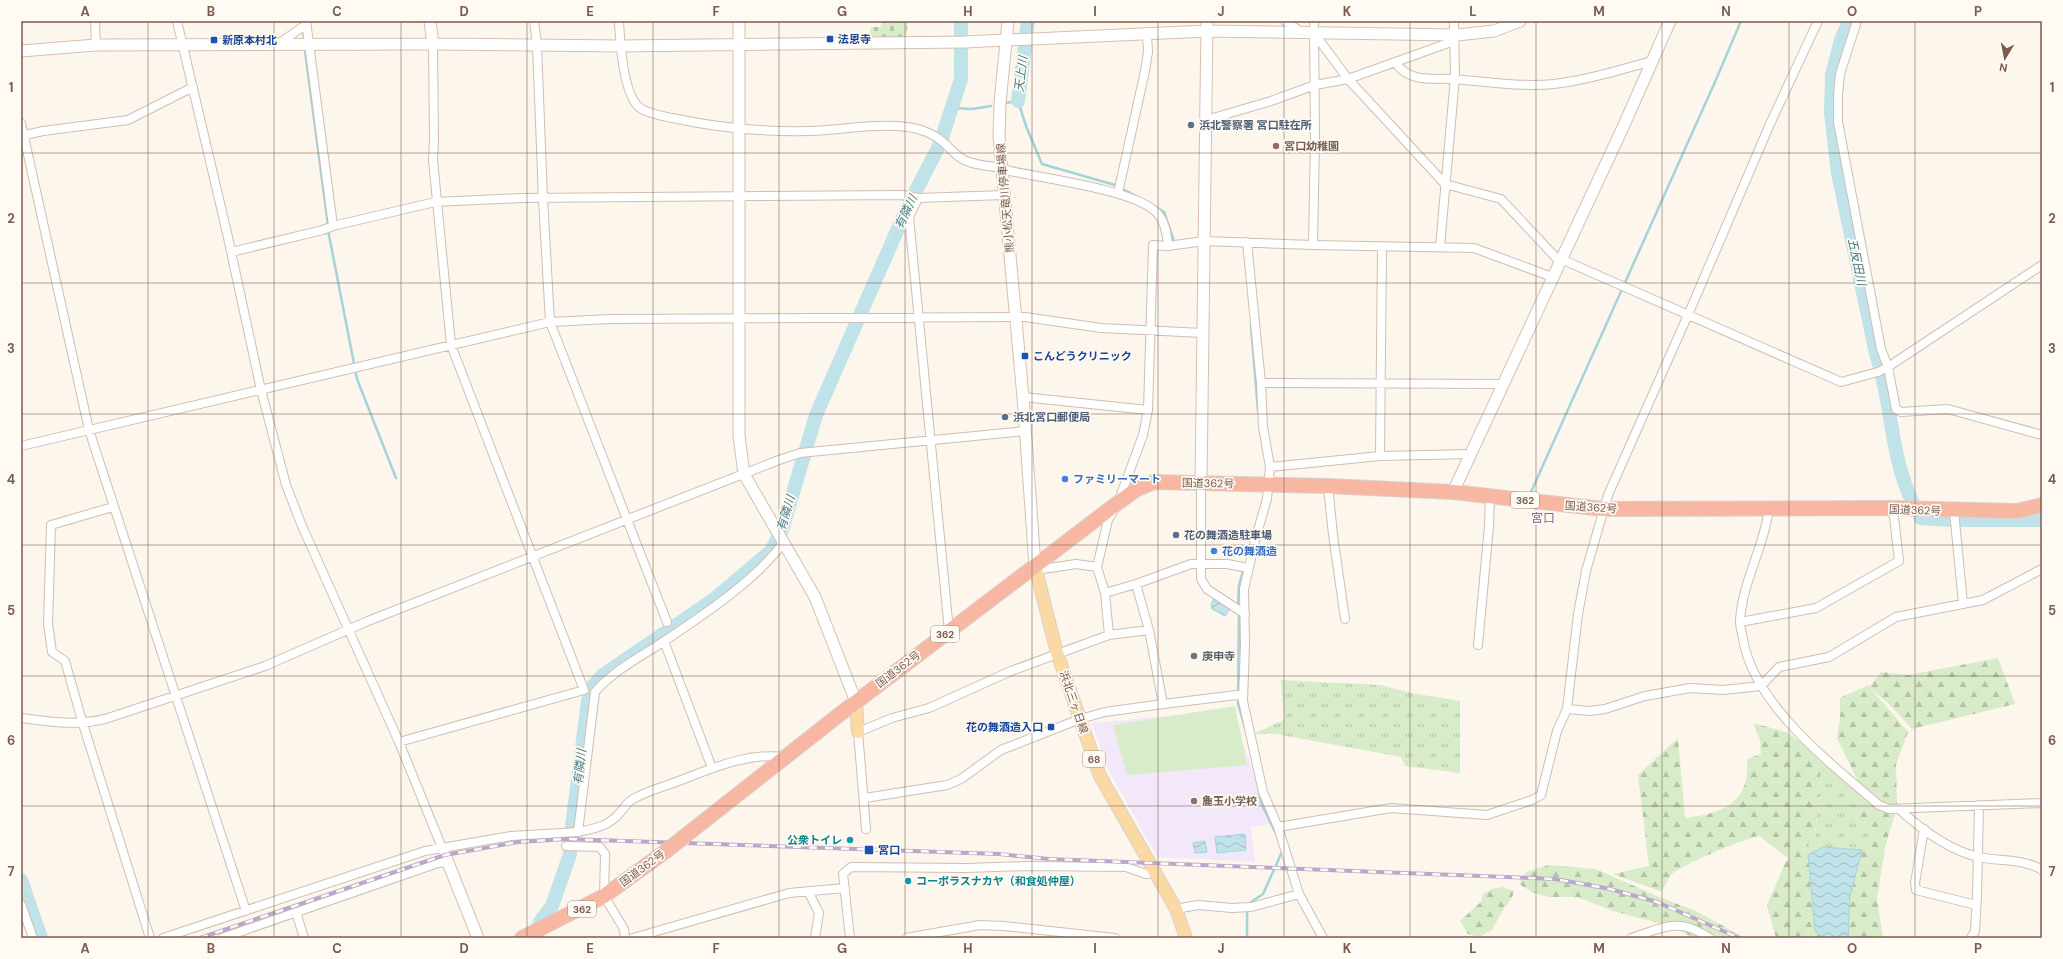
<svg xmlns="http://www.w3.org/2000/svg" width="2063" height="959" font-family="'DM Sans','Noto Sans JP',sans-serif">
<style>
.education{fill:#f3e8fa}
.grass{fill:url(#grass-tufts)}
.forest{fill:url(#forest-firs)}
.cemetery{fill:url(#cemetery-stones)}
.pitch{fill:#d8ecc9}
.water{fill:url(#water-waves);stroke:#a5d3da}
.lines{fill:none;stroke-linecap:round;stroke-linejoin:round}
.stream{stroke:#a5d3da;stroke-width:2.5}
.river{stroke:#bfe3e8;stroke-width:14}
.street-casing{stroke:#d1beb0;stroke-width:10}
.secondary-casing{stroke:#d6c0b0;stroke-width:13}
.primary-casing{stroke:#dad1cd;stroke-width:14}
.highway-casing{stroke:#dad1cd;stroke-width:16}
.street{stroke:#fff;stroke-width:8}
.secondary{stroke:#fff;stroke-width:11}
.primary{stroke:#fbd9a5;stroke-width:12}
.highway{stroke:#f7b7a3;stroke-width:14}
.rail-casing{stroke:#b9a8c9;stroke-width:4}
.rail{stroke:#fffaf3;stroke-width:2.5;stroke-dasharray:8;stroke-linecap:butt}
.highway-bridge-casing{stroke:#dad1cd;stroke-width:16;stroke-linecap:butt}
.highway-bridge{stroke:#f7b7a3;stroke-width:14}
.grid{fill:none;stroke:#7a5c4d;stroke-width:1;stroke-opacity:0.55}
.transit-dot{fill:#1a4fb4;stroke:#fffaf3;stroke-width:1.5}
.service-dot{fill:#5c6f8a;stroke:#fffaf3;stroke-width:1.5}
.education-dot{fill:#8d6e63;stroke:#fffaf3;stroke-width:1.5}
.shop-dot{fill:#3f7fe0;stroke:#fffaf3;stroke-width:1.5}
.worship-dot{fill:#6b7280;stroke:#fffaf3;stroke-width:1.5}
.culture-dot{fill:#0f9aa8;stroke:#fffaf3;stroke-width:1.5}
.labels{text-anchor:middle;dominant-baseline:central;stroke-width:3.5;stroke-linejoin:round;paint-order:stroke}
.shield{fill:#fffaf3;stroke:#a28b7f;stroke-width:1}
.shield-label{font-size:10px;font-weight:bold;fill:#7a5c4d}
.transit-label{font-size:11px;font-weight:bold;fill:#164399;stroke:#fffaf3;text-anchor:start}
.service-label{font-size:11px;font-weight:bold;fill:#4e5e75;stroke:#fffaf3;text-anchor:start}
.education-label{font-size:11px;font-weight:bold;fill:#785e54;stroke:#fffaf3;text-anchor:start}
.street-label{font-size:11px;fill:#7a5c4d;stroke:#fffaf3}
.shop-label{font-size:11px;font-weight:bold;fill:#366cbe;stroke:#fffaf3;text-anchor:start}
.worship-label{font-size:11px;font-weight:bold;fill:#5b616d;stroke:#fffaf3;text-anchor:start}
.culture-label{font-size:11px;font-weight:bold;fill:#0d838f;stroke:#fffaf3;text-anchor:end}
.water-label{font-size:12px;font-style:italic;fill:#437c86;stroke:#fffaf3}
.neighbourhood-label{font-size:12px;fill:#846695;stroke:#fffaf3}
.neatline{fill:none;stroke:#7a5c4d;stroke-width:1.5}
.grid-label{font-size:13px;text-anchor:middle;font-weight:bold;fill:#7a5c4d}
</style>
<defs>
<pattern id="grass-tufts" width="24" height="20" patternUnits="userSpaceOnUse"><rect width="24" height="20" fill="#d8ecc9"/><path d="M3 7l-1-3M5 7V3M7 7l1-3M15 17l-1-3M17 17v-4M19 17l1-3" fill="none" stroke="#b4c2a5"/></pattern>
<pattern id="forest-firs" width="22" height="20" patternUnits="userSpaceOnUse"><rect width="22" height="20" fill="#d8ecc9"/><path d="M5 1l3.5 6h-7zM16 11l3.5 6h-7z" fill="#b4c2a5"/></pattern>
<pattern id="cemetery-stones" width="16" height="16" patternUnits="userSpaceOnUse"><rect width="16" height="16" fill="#d8ecc9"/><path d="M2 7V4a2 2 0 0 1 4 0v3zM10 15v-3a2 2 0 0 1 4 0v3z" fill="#b4c2a5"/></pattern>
<pattern id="water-waves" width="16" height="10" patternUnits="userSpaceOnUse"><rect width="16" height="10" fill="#bfe3e8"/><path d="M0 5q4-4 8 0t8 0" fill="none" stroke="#a0bbbe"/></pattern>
</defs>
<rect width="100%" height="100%" fill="#fdf6ec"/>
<!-- education -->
<path class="education" d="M 1232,710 L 1271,824 L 1251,827 L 1255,862 L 1157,857 L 1108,769 L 1092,723 Z"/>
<!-- grass -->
<path class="grass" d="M 1281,680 L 1381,685 L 1411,693 L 1460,701 L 1460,773 L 1405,766 L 1401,757 L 1276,734 L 1253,734 L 1284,720 Z
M 1822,756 L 1859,785 L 1870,806 L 1860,809 L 1855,818 L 1862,823 L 1876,828 L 1862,850 L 1823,847 L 1808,855 L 1802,850 L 1815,836 Z"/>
<!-- forest -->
<path class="forest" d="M 1998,658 L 2015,704 L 1912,729 L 1890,705 L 1872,690 L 1908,732 L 1896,764 L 1897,807 L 1885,847 L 1877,899 L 1883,938 L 1848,938 L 1850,895 L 1862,850 L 1876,828 L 1862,823 L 1855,817 L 1860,809 L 1870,806 L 1837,738 L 1840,719 L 1840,698 L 1868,685 L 1869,687 L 1881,672 L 1908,675 Z
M 1753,723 L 1786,732 L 1822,756 L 1815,836 L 1802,850 L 1808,855 L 1815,931 L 1823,938 L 1776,938 L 1767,905 L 1786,861 L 1789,859 L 1759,836 C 1745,838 1679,866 1671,875 C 1667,880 1665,886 1662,892 L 1613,874 L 1649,866 L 1638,775 L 1678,738 L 1685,818 C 1723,814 1751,802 1747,759 L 1761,754 L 1760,740 Z
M 1549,865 L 1596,869 L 1659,897 L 1696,911 L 1745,938 L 1694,938 L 1673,927 L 1613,911 L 1577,897 L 1548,897 L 1534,893 L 1519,884 L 1526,872 Z
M 1502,887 L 1514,891 L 1512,898 L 1504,908 L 1492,930 L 1479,937 L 1468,934 L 1460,921 L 1481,902 L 1483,894 L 1492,889 Z"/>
<!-- cemetery -->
<path class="cemetery" d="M 882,21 L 908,21 L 906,38 L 868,39 L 871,27 L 881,27 Z"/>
<!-- pitch -->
<path class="pitch" d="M 1235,706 L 1247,765 L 1127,775 L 1113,725 Z"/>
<!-- water -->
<path class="water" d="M 1214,599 L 1230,609 L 1225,616 L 1212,609 L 1211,604 Z
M 1245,834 L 1246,850 L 1217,853 L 1215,837 Z
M 1205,841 L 1207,852 L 1195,853 L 1193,843 Z
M 1823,847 L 1862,850 L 1850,896 L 1848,938 L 1823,938 L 1815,931 L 1808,855 Z"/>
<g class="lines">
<!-- stream -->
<path class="stream" d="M 303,29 L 304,37
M 305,51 L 328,225
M 1006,103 L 1018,101 L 1026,126 L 1042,164 L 1115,185 L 1142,199
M 953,108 L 972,109 L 991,106
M 1148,202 L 1164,212 L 1175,244
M 328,230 L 357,379 L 396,478
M 1251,326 L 1258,411
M 1531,492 L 1715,82 L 1741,21
M 1238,605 L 1239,585 L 1244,568
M 1239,613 L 1238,704 L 1245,728
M 1259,791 L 1261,803 L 1276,834
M 1247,938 L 1247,913 L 1251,902 L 1263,894 L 1282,852"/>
<!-- river -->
<path class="river" d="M 1849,21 L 1841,40 L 1832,75 L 1831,113 L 1838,173 L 1876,354 C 1892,401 1890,455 1912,501
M 1026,35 L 1028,21
M 1018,101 L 1025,46
M 1920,518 L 1951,520
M 1960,520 L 2042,520
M 21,880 L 41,938
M 535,938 L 540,922 L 552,906 L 570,854 L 572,826 L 588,701 L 593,686 L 603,675 L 713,600 L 771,551 L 782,530 L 816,415 L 908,206 L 940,144 L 961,79 L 961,21"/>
<!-- street casing -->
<g class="street-casing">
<path id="street" d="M 95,21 L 96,45
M 177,21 L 227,233 L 261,390 L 286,485 L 302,526 L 399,742 L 445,855
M 306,21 L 333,226
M 534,21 L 537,45 L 543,199 L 550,322 L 667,622
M 619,21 C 620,42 623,95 640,108 C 650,115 665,116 677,119 C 720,128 766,132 810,131 C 842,130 875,123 907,127 C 919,128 934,134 943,142 C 951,149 958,159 969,162 C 982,167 997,165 1010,171 C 1043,178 1134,190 1156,212 C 1165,220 1167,234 1168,246
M 1285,21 L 1303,33
M 1857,21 L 1840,74 L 1838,95 L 1838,122 L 1881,349 L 1888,367 L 1896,409 L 1901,412 L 1948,409 L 2042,435
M 1314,33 L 1348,79 L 1445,184 L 1501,199 L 1560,262
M 278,44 L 304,26 L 306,21
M 1396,63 C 1409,83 1434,78 1454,79 C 1488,82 1521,87 1554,84 C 1587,80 1620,70 1652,61
M 1206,120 L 1271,101 L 1315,85 L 1348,79 L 1454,41
M 21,123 L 89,430 L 246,911
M 21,136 L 43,131 L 128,120 L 193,87
M 1118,193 L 1145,71 L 1148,52 L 1147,35
M 918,198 L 909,217 L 949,631
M 1247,242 L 1261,383 L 1263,427 L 1270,467 L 1267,499 L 1256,537 L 1244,589 L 1245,645 L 1243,701 L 1263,792 L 1278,827 L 1299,894 L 1323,938
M 1313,245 L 1474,248 L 1552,277
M 1382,247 L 1380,456 L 1470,454
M 1440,247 L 1455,77 L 1454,21
M 231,252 L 323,230 L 333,226 L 435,202 L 522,198 L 903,195 L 918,198 L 1004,195
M 1561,259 L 1841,382 L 1878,372 L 1888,367 L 2042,265
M 1261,383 L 1503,384
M 1023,397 L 1148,410
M 21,446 L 550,322 L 611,319 L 1025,317 L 1101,328 L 1203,333
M 1270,467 L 1380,456
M 1201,483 L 1201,579 L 1207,589 L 1245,614
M 1328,486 L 1333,535 L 1345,619
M 1119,500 L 1143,435 L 1148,410 L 1153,245 L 1168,246 L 1204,241 L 1313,245 L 1315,139 L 1314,21
M 113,507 L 51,525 L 48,624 L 52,652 L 65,661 L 83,724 L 150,938
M 1769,509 C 1764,547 1742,583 1740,621 C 1740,627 1742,633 1743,639 C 1754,705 1830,763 1879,805 L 1889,809 L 2042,803
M 1954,511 L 1963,603
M 783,543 C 755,581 703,615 663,642 C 640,657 613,671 595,692 L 578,832 C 592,829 606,827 617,816 C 623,810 626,803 633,799 C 647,791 662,787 676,782 C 711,769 747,752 785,757
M 1036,570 L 1076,564 L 1097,567
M 1136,584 L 1149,630 L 1163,704 L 1237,695 L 1243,696
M 1105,593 L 1097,567 L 1108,520 L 1114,510
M 1740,622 L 1816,608 L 1899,561 L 1893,508
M 1109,635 L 1149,630
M 664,641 L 712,768
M 1478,645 L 1489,526 L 1490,496
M 1567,709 L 1590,711 L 1605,709 L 1645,696 L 1690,688 L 1723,690 L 1761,686 L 1779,667 L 1829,657 L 1896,617 L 1983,600 L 2042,569
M 21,718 C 53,722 73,726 105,719 L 265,666 L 368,621 L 779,460 L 800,453 L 1025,431
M 399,742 L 584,690 L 451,345 L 433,160 L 434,139 L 433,44
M 865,798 L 947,785 L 961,779 L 1001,750 L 1080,719 L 1105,712 L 1163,704
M 1900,810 C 1921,829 1950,851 1979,857 C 2000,862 2023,858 2042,870
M 1278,827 L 1391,808 L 1487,815 L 1532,800 L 1541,795 L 1557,731 L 1567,709 L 1578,614 L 1586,571 L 1608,495 L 1691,308 L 1770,124 L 1818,21
M 866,829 L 858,732 L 892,718 L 929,708 L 1011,671 L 1109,635 L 1105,593 L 1136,584 L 1191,564 L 1227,564 L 1249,568
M 1924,829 L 1915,883 L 1916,890 L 1976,905
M 566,846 L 600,847 L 605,854 L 604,896 L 624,929 L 625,938
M 808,891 L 819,913 L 815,938
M 21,904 L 33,938
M 1176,909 L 1198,905 L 1232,908 L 1251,907 L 1299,894
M 296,912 L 304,938
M 163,938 L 425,851 L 511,836 L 578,832
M 222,938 L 438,863 L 448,862
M 633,938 L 789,893 L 845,888
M 850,938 L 843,874 L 851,867 L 966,868 L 1029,866 L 1126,867 L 1146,874 L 1155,872
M 906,938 L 980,925 L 1004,926 L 1115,938
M 1631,938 C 1649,933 1668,922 1687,927 C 1695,929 1703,934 1710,938
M 1971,938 L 1975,931 L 1977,896 L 1979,805"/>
</g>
<!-- secondary casing -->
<g class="secondary-casing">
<path id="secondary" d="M 430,21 L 433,44
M 739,21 L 739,436 L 744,474 L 815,597 L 856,702
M 1008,21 L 1000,103 L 999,136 L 1023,397 L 1035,566
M 21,51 L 96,45 L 433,44 L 621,46 L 964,42 L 1207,31 L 1457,35 L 1494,31 L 1520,21
M 1201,483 L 1207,21
M 1453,492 L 1624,125 L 1670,21
M 445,855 L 478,938"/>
</g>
<!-- primary casing -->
<g class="primary-casing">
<path id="primary" d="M 1035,566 L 1057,653 L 1100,776 L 1176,909 L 1186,938
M 856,702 L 858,732"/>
</g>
<!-- highway casing -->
<g class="highway-casing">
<path id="highway" d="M 685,836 L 835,718 L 1119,502 L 1137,489 L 1154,482 L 1328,486 L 1453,492 L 1603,509 L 1893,508 L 2017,511 L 2042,505
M 522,938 L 604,896 L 666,851"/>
</g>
<!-- street -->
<use href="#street" class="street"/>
<!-- secondary -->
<use href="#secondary" class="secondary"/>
<!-- primary -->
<use href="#primary" class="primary"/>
<!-- highway -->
<use href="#highway" class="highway"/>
<!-- rail casing -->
<g class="rail-casing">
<path id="rail" d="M 200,938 L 445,855 L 518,842 L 567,839 L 999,854 L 1049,859 L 1555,879 L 1610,889 L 1657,902 L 1739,938"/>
</g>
<!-- rail -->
<use href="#rail" class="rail"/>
<!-- highway-bridge casing -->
<g class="highway-bridge-casing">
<path id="highway-bridge" d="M 666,851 L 685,836"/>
</g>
<!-- highway-bridge -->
<use href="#highway-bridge" class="highway-bridge"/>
</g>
<!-- grid -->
<path class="grid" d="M 148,21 L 148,938M 274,21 L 274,938M 401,21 L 401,938M 527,21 L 527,938M 653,21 L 653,938M 779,21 L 779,938M 905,21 L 905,938M 1032,21 L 1032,938M 1158,21 L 1158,938M 1284,21 L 1284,938M 1410,21 L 1410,938M 1536,21 L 1536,938M 1662,21 L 1662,938M 1789,21 L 1789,938M 1915,21 L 1915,938M 21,153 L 2042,153M 21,283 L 2042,283M 21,414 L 2042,414M 21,545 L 2042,545M 21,676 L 2042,676M 21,806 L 2042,806"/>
<!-- markers -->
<g class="transit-dot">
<rect x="826" y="35" width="8" height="8" rx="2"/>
<rect x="210" y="36" width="8" height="8" rx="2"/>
<rect x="1021" y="352" width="8" height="8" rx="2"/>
<rect x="1047" y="723" width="8" height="8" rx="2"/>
<rect x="864" y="845" width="10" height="10" rx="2"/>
</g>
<g class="service-dot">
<circle cx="1191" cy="125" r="4"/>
<circle cx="1005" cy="417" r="4"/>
<circle cx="1176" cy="535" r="4"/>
</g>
<g class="education-dot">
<circle cx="1276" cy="146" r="4"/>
<circle cx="1194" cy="801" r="4"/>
</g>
<g class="shop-dot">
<circle cx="1065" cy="479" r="4"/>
<circle cx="1214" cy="551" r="4"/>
</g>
<circle class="worship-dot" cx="1194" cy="656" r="4"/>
<g class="culture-dot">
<circle cx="850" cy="840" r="4"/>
<circle cx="908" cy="881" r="4"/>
</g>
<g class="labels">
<!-- shield labels -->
<g class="shield">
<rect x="1511" y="492" width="28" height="16" rx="3"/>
<rect x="931" y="626" width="28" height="16" rx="3"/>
<rect x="1083" y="751" width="22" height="16" rx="3"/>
<rect x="568" y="901" width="28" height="16" rx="3"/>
</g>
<g class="shield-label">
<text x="1525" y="500">362</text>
<text x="945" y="634">362</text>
<text x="1094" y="759">68</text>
<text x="582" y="909">362</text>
</g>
<!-- transit labels -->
<g class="transit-label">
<text x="838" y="39">法恩寺</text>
<text x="222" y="40">新原本村北</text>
<text x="1033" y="356">こんどうクリニック</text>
<text x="1043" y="727" text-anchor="end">花の舞酒造入口</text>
<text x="878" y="850">宮口</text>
</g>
<!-- service labels -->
<g class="service-label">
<text x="1199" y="125">浜北警察署 宮口駐在所</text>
<text x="1013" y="417">浜北宮口郵便局</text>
<text x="1184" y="535">花の舞酒造駐車場</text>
</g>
<!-- education labels -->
<g class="education-label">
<text x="1284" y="146">宮口幼稚園</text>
<text x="1202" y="801">麁玉小学校</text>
</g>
<!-- street labels -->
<g class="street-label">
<text transform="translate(1005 198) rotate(-95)">熊小松天竜川停車場線</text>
<text transform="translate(1208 483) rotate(1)">国道362号</text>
<text transform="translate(1591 507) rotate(4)">国道362号</text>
<text transform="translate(1915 510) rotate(2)">国道362号</text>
<text transform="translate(898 669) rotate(-37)">国道362号</text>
<text transform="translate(1074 702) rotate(71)">浜北三ヶ日線</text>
<text transform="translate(642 868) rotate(-36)">国道362号</text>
</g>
<!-- shop labels -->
<g class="shop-label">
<text x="1073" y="479">ファミリーマート</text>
<text x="1222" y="551">花の舞酒造</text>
</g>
<!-- worship labels -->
<g class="worship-label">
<text x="1202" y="656">庚申寺</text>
</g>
<!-- culture labels -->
<g class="culture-label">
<text x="842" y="840">公衆トイレ</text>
<text x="916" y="881" text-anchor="start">コーポラスナカヤ（和食処仲屋）</text>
</g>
<!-- water labels -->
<g class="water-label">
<text transform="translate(1021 74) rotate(-83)">天上川</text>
<text transform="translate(906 212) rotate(-65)">有隣川</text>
<text transform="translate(1857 262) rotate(78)">五反田川</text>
<text transform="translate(786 513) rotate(-73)">有隣川</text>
<text transform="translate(580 767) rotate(-84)">有隣川</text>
</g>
<!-- neighbourhood labels -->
<g class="neighbourhood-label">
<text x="1543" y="518">宮口</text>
</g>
</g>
<!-- border -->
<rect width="2063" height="959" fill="none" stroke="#fffaf3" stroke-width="44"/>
<!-- north arrow -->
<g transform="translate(2005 58) rotate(190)" stroke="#fffaf3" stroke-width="3" paint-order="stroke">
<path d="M0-3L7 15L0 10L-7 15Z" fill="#7a5c4d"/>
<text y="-6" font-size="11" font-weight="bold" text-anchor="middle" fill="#7a5c4d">N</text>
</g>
<rect x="22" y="22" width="2019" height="915" class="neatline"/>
<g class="grid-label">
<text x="85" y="16">A</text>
<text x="211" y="16">B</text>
<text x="337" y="16">C</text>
<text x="464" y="16">D</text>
<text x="590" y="16">E</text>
<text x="716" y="16">F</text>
<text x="842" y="16">G</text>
<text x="968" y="16">H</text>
<text x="1095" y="16">I</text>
<text x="1221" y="16">J</text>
<text x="1347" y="16">K</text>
<text x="1473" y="16">L</text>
<text x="1599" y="16">M</text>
<text x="1726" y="16">N</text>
<text x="1852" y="16">O</text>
<text x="1978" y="16">P</text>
<text x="11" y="92">1</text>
<text x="2052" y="92">1</text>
<text x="11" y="223">2</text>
<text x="2052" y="223">2</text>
<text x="11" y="353">3</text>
<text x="2052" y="353">3</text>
<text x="11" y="484">4</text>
<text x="2052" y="484">4</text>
<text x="11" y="615">5</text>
<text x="2052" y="615">5</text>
<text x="11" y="745">6</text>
<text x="2052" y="745">6</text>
<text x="11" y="876">7</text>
<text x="2052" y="876">7</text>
<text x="85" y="953">A</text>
<text x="211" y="953">B</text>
<text x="337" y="953">C</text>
<text x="464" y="953">D</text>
<text x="590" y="953">E</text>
<text x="716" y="953">F</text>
<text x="842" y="953">G</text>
<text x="968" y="953">H</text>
<text x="1095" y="953">I</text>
<text x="1221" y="953">J</text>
<text x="1347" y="953">K</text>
<text x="1473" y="953">L</text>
<text x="1599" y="953">M</text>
<text x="1726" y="953">N</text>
<text x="1852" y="953">O</text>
<text x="1978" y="953">P</text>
</g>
</svg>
